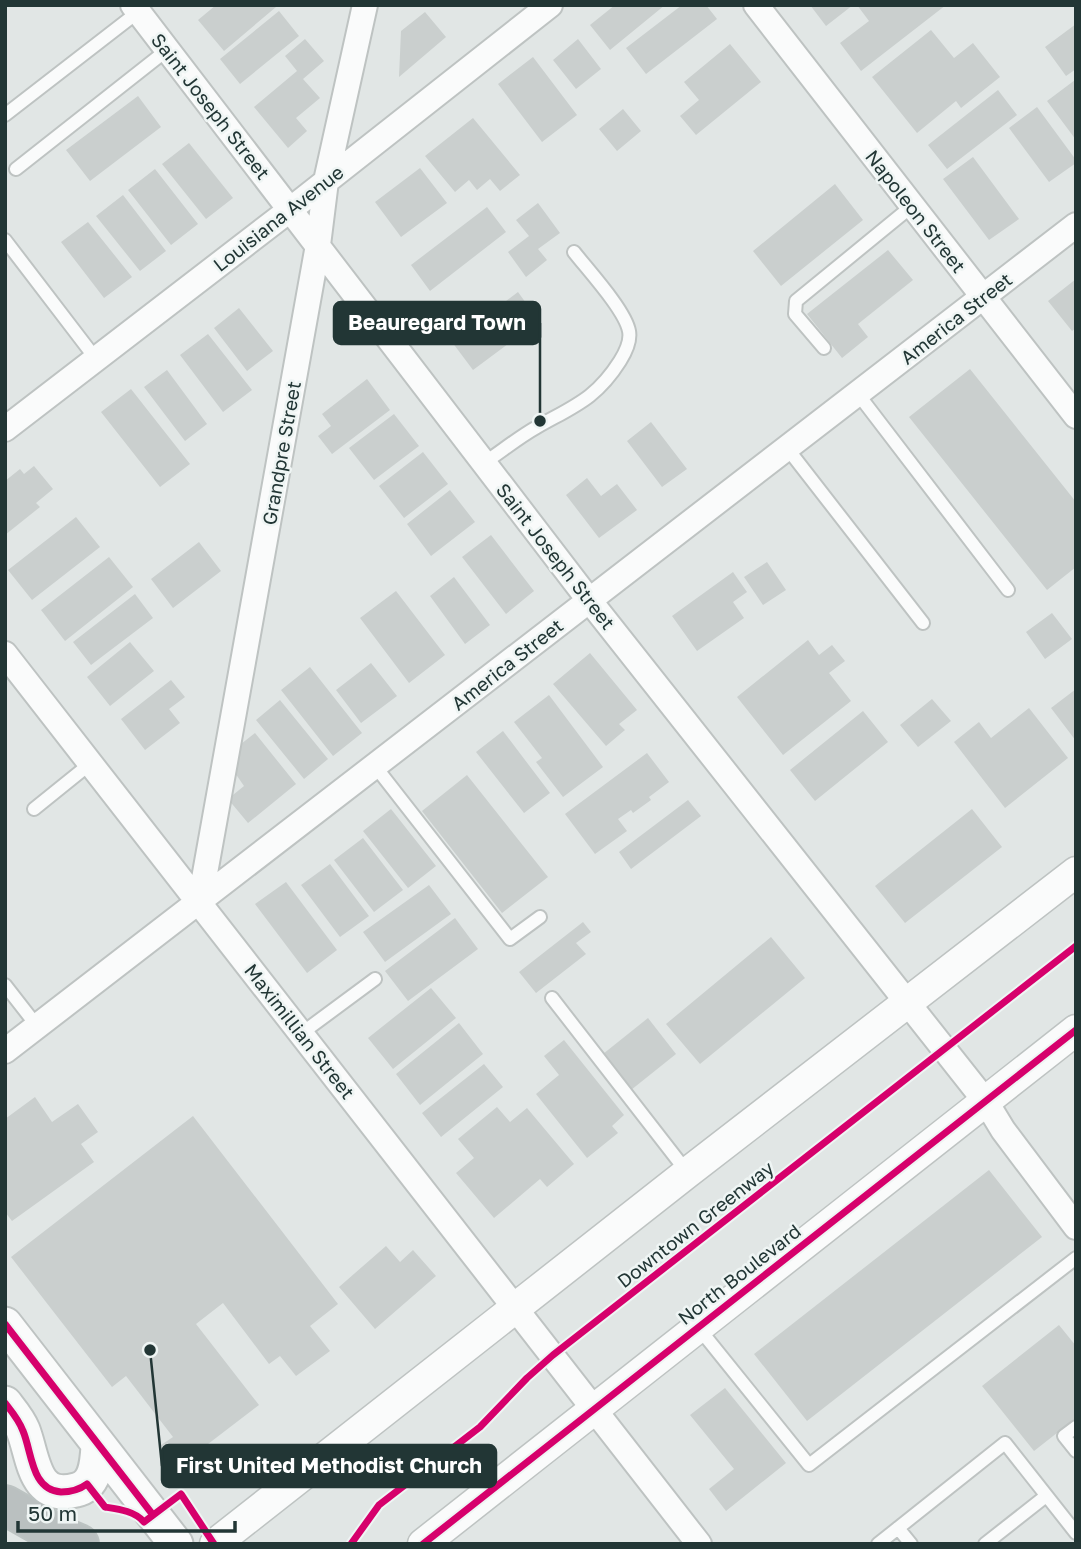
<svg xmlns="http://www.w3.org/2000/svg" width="1081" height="1549" font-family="'Golos Text',sans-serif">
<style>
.building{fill:#cacfce}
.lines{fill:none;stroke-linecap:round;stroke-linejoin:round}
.service-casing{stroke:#bec3c2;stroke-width:16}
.minor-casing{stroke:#bec3c2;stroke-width:28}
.tertiary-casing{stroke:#bec3c2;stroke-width:33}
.secondary-casing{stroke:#bec3c2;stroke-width:37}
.motorway-casing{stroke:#bcc3c2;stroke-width:42}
.service{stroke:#fafbfb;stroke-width:12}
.minor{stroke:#fafbfb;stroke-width:24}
.tertiary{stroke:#fafbfb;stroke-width:30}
.secondary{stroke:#fafbfb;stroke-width:33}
.motorway{stroke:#bac0c0;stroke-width:38}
.cycleway-casing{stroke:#eff5f4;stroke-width:11}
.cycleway{stroke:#d6006c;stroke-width:7}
.labels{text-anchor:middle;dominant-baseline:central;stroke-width:5;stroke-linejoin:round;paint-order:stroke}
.street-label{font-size:19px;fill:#223635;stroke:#eff5f4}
.leader{fill:none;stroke:#223635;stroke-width:2.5}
.callout-dot{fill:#223635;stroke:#eff5f4;stroke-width:2.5}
.callout{fill:#223635;stroke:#223635;stroke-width:2.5}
.callout-label{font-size:21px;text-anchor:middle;font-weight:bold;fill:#fff}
</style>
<rect width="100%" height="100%" fill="#e1e6e5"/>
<!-- building -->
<path class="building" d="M 216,5 L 275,5 L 276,7 L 224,51 L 198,20 Z
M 615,5 L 665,5 L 610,50 L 590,25 Z
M 682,5 L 706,5 L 717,19 L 646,74 L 626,48 Z
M 810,5 L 853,5 L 826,26 Z
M 857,5 L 946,5 L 861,71 L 840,43 L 869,21 Z
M 279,11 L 299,36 L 240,84 L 220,59 Z
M 425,12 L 446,37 L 399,77 L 401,31 Z
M 1076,24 L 1076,69 L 1066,76 L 1045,47 Z
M 931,30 L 954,58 L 973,43 L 1000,77 L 961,108 L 956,101 L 917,133 L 872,77 Z
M 305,39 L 324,61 L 303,79 L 320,98 L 296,118 L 307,131 L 288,148 L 254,107 L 297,71 L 285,56 Z
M 578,39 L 601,69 L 576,89 L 553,60 Z
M 730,44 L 761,82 L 696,135 L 680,116 L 699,100 L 684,82 Z
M 533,57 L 577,115 L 542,142 L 498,84 Z
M 1075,80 L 1076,81 L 1076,140 L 1047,101 Z
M 998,90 L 1017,115 L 947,169 L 928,145 Z
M 138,96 L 161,127 L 90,181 L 66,150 Z
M 1037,107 L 1076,160 L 1076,163 L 1049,182 L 1009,128 Z
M 623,109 L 641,131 L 617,151 L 599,129 Z
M 473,118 L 520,175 L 500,191 L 490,179 L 477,190 L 469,180 L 455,192 L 425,156 Z
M 189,143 L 233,198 L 206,219 L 162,164 Z
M 973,157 L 1019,219 L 989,240 L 943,179 Z
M 420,168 L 447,203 L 401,237 L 375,202 Z
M 155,169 L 198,224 L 171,245 L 128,190 Z
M 835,184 L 863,220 L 781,286 L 753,251 Z
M 123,195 L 166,251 L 140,271 L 96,216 Z
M 538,203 L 560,233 L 538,249 L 547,260 L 526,277 L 508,252 L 529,236 L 516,220 Z
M 487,207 L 506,232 L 430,291 L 411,265 Z
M 88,222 L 132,277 L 104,298 L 61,242 Z
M 888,250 L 913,280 L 858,324 L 868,337 L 842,358 L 807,314 Z
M 1076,279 L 1076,328 L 1072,331 L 1048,301 Z
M 518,292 L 539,321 L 473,370 L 452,342 Z
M 239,308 L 273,351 L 247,371 L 214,328 Z
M 208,334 L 252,390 L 223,412 L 180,355 Z
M 970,369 L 1076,502 L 1076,567 L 1047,590 L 909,417 Z
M 167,370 L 207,424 L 185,441 L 144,387 Z
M 367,379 L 390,410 L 332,454 L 318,436 L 331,426 L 322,414 Z
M 131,389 L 190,464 L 160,487 L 101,412 Z
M 394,414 L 419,446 L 374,480 L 349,448 Z
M 651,422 L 687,469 L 662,487 L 627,441 Z
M 423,452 L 448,484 L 404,518 L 379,486 Z
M 34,466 L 53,489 L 36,503 L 40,507 L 5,535 L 5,481 L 20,469 L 24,474 Z
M 587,478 L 601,496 L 617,484 L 637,510 L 599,538 L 566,495 Z
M 450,490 L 475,522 L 431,556 L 407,524 Z
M 76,517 L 100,547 L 32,600 L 8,570 Z
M 491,535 L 534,591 L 506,614 L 462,557 Z
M 199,542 L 221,571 L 173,608 L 151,579 Z
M 109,557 L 133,587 L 65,641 L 41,610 Z
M 767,562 L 786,590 L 763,605 L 744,577 Z
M 733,572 L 747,592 L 733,602 L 744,618 L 697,651 L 672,616 Z
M 454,577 L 490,625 L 465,644 L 430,596 Z
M 396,591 L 445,655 L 409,683 L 360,618 Z
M 135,594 L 153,618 L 91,665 L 73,642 Z
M 1052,613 L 1072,639 L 1045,659 L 1026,632 Z
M 808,640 L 819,655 L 832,645 L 845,661 L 829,673 L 851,701 L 783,755 L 737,697 Z
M 130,642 L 154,671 L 110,706 L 87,677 Z
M 590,653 L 637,710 L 619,724 L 625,730 L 606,746 L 553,684 Z
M 371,663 L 397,696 L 361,723 L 336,690 Z
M 310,667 L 362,733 L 333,756 L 281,690 Z
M 171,680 L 185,697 L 169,709 L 180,723 L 145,750 L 121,719 Z
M 1076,689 L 1076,741 L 1051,708 Z
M 549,695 L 603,767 L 563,797 L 536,762 L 542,758 L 514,722 Z
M 932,699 L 951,721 L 918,747 L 900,725 Z
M 280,700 L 328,759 L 304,779 L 256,720 Z
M 1029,708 L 1068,758 L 1005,808 L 954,742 L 979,722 L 991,738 Z
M 863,711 L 888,742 L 815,801 L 790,770 Z
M 503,731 L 550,793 L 524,813 L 476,752 Z
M 255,733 L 296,784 L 248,823 L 228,799 L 244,786 L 233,770 L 241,744 Z
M 647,753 L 669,782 L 649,797 L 651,800 L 633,813 L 631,810 L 618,819 L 627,831 L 595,854 L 565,814 Z
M 467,775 L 548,877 L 502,913 L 422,811 Z
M 688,800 L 701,816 L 631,869 L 619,852 Z
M 391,809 L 436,866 L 408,888 L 363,831 Z
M 972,809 L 1002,847 L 905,923 L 875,886 Z
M 363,838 L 403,890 L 374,912 L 334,860 Z
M 330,864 L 369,916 L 340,937 L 301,885 Z
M 286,882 L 337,950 L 307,973 L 255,904 Z
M 429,885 L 451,914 L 385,962 L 363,932 Z
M 455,918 L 478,949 L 408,1001 L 385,971 Z
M 583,922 L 591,932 L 576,943 L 586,954 L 536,993 L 519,972 Z
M 771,937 L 805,978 L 700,1064 L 666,1024 Z
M 431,988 L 456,1018 L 393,1069 L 368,1038 Z
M 648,1018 L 676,1054 L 631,1090 L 603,1054 Z
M 459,1023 L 483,1054 L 420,1105 L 396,1074 Z
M 564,1040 L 624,1115 L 612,1126 L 618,1133 L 587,1158 L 536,1094 L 559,1075 L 544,1056 Z
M 484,1064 L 503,1087 L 441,1137 L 422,1113 Z
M 35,1097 L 52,1122 L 78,1104 L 98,1132 L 81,1144 L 94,1162 L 12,1221 L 5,1212 L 5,1119 Z
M 497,1107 L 510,1122 L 527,1108 L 574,1164 L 547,1187 L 540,1179 L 494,1218 L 456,1173 L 474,1158 L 458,1139 Z
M 193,1116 L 338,1304 L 310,1326 L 330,1351 L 296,1376 L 280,1356 L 269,1364 L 223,1303 L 196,1324 L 259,1405 L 178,1467 L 161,1445 L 173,1437 L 126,1376 L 112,1387 L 11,1257 Z
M 989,1170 L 1042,1237 L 807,1421 L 754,1354 Z
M 386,1246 L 400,1262 L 413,1250 L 436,1276 L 375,1329 L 339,1287 Z
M 1059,1325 L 1076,1346 L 1076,1418 L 1034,1451 L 982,1386 Z
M 725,1388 L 786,1463 L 726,1511 L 709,1489 L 734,1469 L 690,1415 Z"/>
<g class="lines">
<!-- service casing -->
<g class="service-casing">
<path id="service" d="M 5,115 L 138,12
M 16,169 L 167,50
M 5,240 L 96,359
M 824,348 L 795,314 L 796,301 L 912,206
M 858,394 L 1008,590
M 787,448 L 923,623
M 484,463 C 502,451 519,437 537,427 C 574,406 596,399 620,361 C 625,353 631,341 629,331 C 625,310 588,270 574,252
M 375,766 L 510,939 L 540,917
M 34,809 L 91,763
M 5,985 L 37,1026
M 552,998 L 687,1172
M 302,1033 L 375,979
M 697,1326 L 809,1465 L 1076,1258
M 1076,1427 L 1064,1436 L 1076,1451
M 898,1528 L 911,1544
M 878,1544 L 1005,1443 L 1076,1533
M 985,1544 L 1046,1496"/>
</g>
<!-- minor casing -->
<g class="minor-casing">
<path id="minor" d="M 133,5 L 589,600 L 986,1102 L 1003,1130 L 1076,1227
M 756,5 L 1076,416
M 5,429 L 291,209 L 550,5
M 5,654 L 699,1544
M 200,901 L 318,245 L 326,181 L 365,5
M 5,1051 L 1076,225"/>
</g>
<!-- tertiary casing -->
<g class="tertiary-casing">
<path id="tertiary" d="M 215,1544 L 687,1173 L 1076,872
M 423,1544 L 1076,1030"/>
</g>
<!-- secondary casing -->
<g class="secondary-casing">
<path id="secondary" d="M 5,1324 L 176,1544
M 5,1403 C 12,1412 19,1420 23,1430 C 34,1458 33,1501 76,1490 C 96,1486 97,1462 98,1446"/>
</g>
<!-- motorway casing -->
<g class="motorway-casing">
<path id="motorway" d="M 5,1505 L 58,1535 L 79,1544"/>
</g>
<!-- service -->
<use href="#service" class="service"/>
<!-- minor -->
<use href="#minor" class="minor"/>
<!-- tertiary -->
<use href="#tertiary" class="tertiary"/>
<!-- secondary -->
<use href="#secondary" class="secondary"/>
<!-- motorway -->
<use href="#motorway" class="motorway"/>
<!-- cycleway casing -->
<g class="cycleway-casing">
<path id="cycleway" d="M 5,1324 L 153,1515
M 5,1403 C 12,1412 19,1420 23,1431 C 32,1452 31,1490 61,1492 C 72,1492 79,1490 87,1484 L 105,1507 C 118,1509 135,1511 144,1522 L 181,1494 L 214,1544
M 351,1544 L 379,1505 L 480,1427 L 527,1378 L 553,1355 L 1076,946
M 423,1544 L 1076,1030"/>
</g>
<!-- cycleway -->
<use href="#cycleway" class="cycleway"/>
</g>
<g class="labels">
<!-- street labels -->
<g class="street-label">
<text transform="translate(211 106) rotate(52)">Saint Joseph Street</text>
<text transform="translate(916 211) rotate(52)">Napoleon Street</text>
<text transform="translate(278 218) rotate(-38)">Louisiana Avenue</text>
<text transform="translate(956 318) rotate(-38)">America Street</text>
<text transform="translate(281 453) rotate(-80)">Grandpre Street</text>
<text transform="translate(556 556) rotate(52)">Saint Joseph Street</text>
<text transform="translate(507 664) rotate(-38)">America Street</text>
<text transform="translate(300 1031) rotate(52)">Maximillian Street</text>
<text transform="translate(695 1224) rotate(-38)">Downtown Greenway</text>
<text transform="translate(739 1274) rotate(-38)">North Boulevard</text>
</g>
</g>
<!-- callouts -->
<path class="leader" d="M540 421L540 323M150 1350L162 1466"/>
<g class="callout-dot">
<circle cx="540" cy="421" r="7"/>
<circle cx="150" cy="1350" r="7"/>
</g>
<g class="callout">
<rect x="334" y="302" width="206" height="42" rx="7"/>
<rect x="162" y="1445" width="334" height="42" rx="7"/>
</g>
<g class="callout-label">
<text x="437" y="330">Beauregard Town</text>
<text x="329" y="1473">First United Methodist Church</text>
</g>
<!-- border -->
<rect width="1081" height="1549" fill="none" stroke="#223635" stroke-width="14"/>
<!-- scale -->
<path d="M18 1521v10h217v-10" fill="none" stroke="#223635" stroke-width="3.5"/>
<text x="28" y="1521" font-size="21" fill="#223635" stroke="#eff5f4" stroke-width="5" paint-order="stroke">50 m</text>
</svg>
